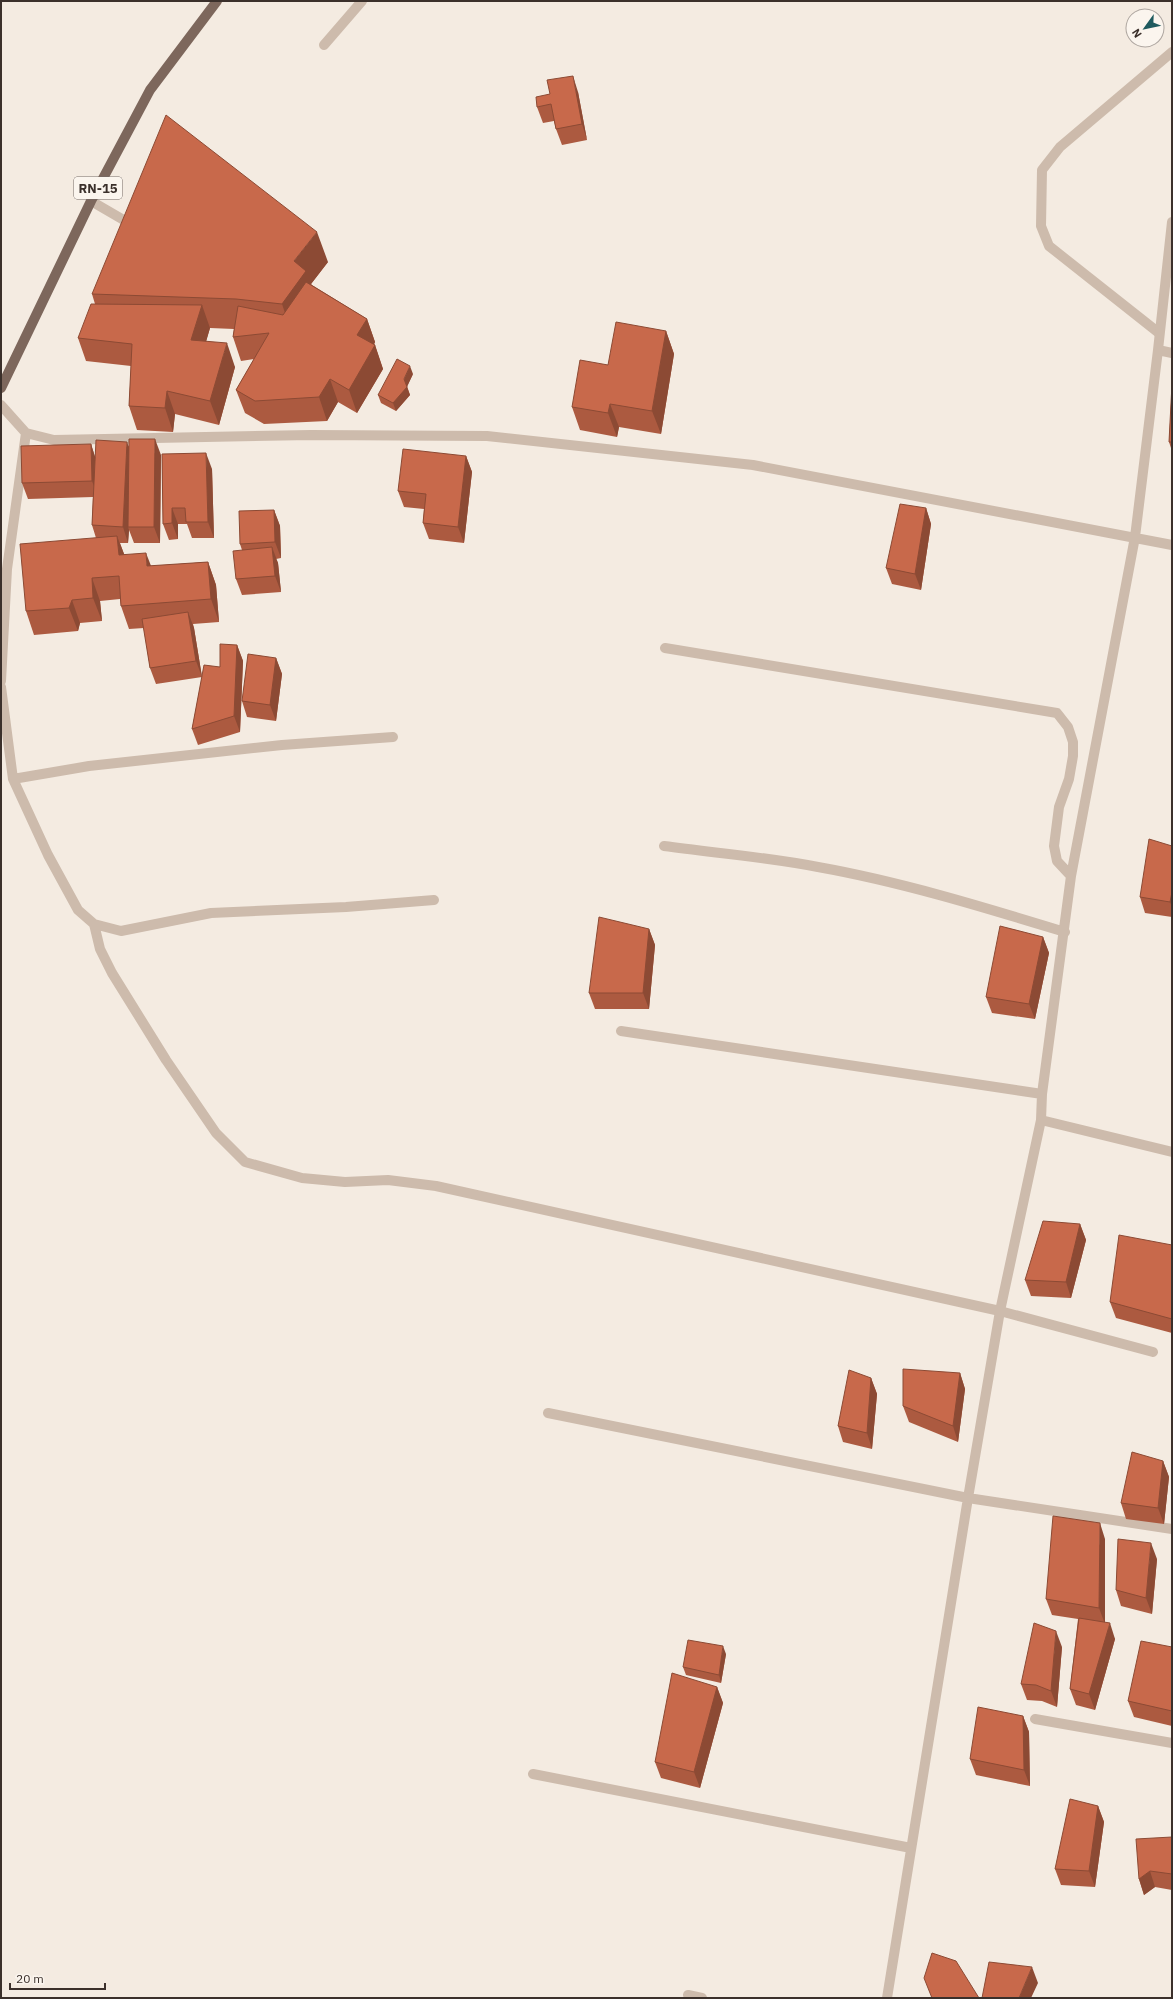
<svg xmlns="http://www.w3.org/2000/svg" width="1173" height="1999" font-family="'IBM Plex Sans',sans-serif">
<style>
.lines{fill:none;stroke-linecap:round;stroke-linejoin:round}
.service{stroke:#cdbbac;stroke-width:10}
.minor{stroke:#cdbbac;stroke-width:10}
.primary{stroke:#7d675c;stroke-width:10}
.wall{fill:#ac5a40}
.shaded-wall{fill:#8c4a34}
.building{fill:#c8694b;stroke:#8c4a34}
.labels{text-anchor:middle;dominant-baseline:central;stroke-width:4;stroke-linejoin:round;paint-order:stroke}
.shield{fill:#fbf5ee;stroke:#756b66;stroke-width:1}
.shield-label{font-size:13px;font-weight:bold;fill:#3b302b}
</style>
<rect width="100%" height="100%" fill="#f4ebe1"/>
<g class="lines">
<!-- service -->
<path class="service" d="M 324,45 L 362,1
M 91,201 L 134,226
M 1159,333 L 1049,246 L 1041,226 L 1042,170 L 1060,147 L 1172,52"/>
<!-- minor -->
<path class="minor" d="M 1158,350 L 1172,353
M 1,405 L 26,433 L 54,440 L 311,435 L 487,436 L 753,465 L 1172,545
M 665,648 L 1057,713 L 1068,727 L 1073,742 L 1073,756 L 1069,779 L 1059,807 L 1054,846 L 1057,861 L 1071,876
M 1,681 L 7,569 L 26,433
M 1,687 L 13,779 L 89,766 L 282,745 L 393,737
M 13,779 L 48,855 L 78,910 L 94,924 L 121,931 L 211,913 L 346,907 L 434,900
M 664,846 C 715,853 767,857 818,867 C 902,882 983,907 1065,932
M 94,924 L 100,949 L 112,973 L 166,1060 L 216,1133 L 245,1162 L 302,1178 L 345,1182 L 388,1180 L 436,1186 L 1000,1311 L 1153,1352
M 621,1031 L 1042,1094
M 1041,1120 L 1172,1152
M 548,1413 L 968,1498 L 1172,1529
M 1035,1719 L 1172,1743
M 533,1774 L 911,1848
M 688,1995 L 702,1998
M 887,1998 L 968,1498 L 1000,1311 L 1041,1120 L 1042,1094 L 1071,876 L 1135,537 L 1158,350 L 1172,222"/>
<!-- primary -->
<path class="primary" d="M 1,388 L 91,201 L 150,90 L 217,1"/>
</g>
<!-- wall -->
<path class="wall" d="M 578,92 L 587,140 L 562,145 L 556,129 L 554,121 L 543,123 L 537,107 Z
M 328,262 L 311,284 L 312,285 L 367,319 L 375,342 L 374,345 L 375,345 L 383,369 L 357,413 L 338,402 L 327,421 L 264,424 L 245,413 L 236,390 L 254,359 L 241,361 L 233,337 L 234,329 L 210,328 L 206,341 L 235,367 L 219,425 L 175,414 L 173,432 L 137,430 L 129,406 L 131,366 L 86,361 L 78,338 L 95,304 L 92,294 Z
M 666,331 L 674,354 L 661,434 L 619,427 L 617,437 L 580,430 L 572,407 L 608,365 Z
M 413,374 L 407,386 L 410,395 L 396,411 L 381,403 L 378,395 Z
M 1172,384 L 1172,451 L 1169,442 Z
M 91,444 L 95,457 L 129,446 L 161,455 L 160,543 L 134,543 L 129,530 L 128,543 L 120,543 L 124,554 L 151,566 L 208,562 L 216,585 L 219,622 L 193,624 L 194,628 L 202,677 L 220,667 L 237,645 L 243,661 L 240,732 L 198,745 L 192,729 L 202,677 L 156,684 L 150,668 L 144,628 L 129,629 L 121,606 L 120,599 L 100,601 L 102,621 L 80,623 L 78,631 L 34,635 L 26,611 L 96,538 L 92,525 L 93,497 L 28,499 L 22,483 Z
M 162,454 L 212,469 L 214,538 L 192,538 L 187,524 L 178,524 L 178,539 L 169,540 L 163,524 Z
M 466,456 L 472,472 L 464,543 L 429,539 L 423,523 L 424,509 L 404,507 L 398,491 Z
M 926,508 L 931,524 L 921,590 L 892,584 L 886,568 Z
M 274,510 L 280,526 L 281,558 L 276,559 L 278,563 L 281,592 L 242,595 L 236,579 L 242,550 L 240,544 Z
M 276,658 L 282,674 L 276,721 L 247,717 L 242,701 Z
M 1172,846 L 1172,917 L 1145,913 L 1140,897 Z
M 649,929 L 655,945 L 649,1009 L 595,1009 L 589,993 Z
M 1043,937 L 1049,953 L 1035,1019 L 992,1013 L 986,997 Z
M 1080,1224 L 1086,1240 L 1071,1298 L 1031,1296 L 1025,1280 Z
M 1172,1245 L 1172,1333 L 1116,1318 L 1110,1302 Z
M 960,1373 L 965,1389 L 958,1442 L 909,1422 L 903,1406 Z
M 871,1378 L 877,1394 L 872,1449 L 843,1442 L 838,1426 Z
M 1163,1461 L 1169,1477 L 1164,1524 L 1126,1519 L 1121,1503 Z
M 1105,1539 L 1105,1623 L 1115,1639 L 1095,1710 L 1076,1705 L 1070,1689 L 1078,1619 L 1052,1615 L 1046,1599 Z
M 1157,1559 L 1152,1614 L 1121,1606 L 1116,1590 Z
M 1062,1647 L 1057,1707 L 1042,1701 L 1027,1700 L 1021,1684 Z
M 1172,1647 L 1172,1726 L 1134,1717 L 1128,1701 Z
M 726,1654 L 721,1683 L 686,1675 L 683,1667 Z
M 717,1687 L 723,1703 L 700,1788 L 661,1778 L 655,1762 Z
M 1023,1716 L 1029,1732 L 1030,1786 L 976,1775 L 970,1759 Z
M 1098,1806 L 1104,1822 L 1095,1887 L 1061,1885 L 1055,1869 Z
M 1172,1837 L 1172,1890 L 1155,1887 L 1144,1895 L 1139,1879 Z"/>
<!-- shaded-wall -->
<path class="shaded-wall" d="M 573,76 L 578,92 L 587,140 L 582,124 Z
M 317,232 L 328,262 L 311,284 L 317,301 L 292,334 L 282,304 L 294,261 Z
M 202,305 L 210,328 L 200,363 L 191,340 Z
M 367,319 L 375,342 L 366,358 L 357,335 Z
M 666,331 L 674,354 L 661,434 L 652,411 Z
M 227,343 L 235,367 L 219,425 L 210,401 Z
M 375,345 L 383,369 L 357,413 L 349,390 Z
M 410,366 L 413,374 L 407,387 L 404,379 Z
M 330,379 L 338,402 L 327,421 L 319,397 Z
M 407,387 L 410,395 L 396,411 L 393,403 Z
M 167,391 L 175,414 L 173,432 L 165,408 Z
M 610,404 L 619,427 L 617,437 L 608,413 Z
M 155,439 L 161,455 L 160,543 L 154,527 Z
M 127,442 L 133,458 L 128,527 L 129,530 L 128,543 L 123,527 Z
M 91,444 L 96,460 L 98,497 L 92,481 Z
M 206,453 L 212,469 L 214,538 L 208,522 Z
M 466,456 L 472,472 L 464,543 L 458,527 Z
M 172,508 L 178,524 L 178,539 L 172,523 Z
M 926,508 L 931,524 L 921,590 L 915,574 Z
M 274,510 L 280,526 L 281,558 L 275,542 Z
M 117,536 L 126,559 L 119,555 Z
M 272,547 L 278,563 L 281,592 L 275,576 Z
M 146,553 L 155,576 L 147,566 Z
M 208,562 L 216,585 L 219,622 L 211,599 Z
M 92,578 L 100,601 L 102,621 L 93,598 Z
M 72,600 L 80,623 L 78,631 L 69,608 Z
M 188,612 L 194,628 L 202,677 L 196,661 Z
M 237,645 L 243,661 L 240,732 L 234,716 Z
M 276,658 L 282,674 L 276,721 L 270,705 Z
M 1172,892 L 1172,907 L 1170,902 Z
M 649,929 L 655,945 L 649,1009 L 643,993 Z
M 1043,937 L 1049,953 L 1035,1019 L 1029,1004 Z
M 1080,1224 L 1086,1240 L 1071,1298 L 1066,1282 Z
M 960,1373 L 965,1389 L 958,1442 L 953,1426 Z
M 871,1378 L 877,1394 L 872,1449 L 867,1433 Z
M 1163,1461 L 1169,1477 L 1164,1524 L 1158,1508 Z
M 1100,1523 L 1105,1539 L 1105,1624 L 1099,1608 Z
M 1151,1543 L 1157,1559 L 1152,1614 L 1146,1598 Z
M 1110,1623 L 1115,1639 L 1095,1710 L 1089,1694 Z
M 1056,1631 L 1062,1647 L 1057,1707 L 1051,1691 Z
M 723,1646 L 726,1654 L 721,1683 L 719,1675 Z
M 717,1687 L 723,1703 L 700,1788 L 694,1772 Z
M 1023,1716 L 1029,1732 L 1030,1786 L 1024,1770 Z
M 1098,1806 L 1104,1822 L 1095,1887 L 1089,1871 Z
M 1150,1871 L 1155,1887 L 1144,1895 L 1139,1879 Z
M 1032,1967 L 1038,1983 L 1031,1998 L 1019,1998 Z"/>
<!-- building -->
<path class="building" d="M 573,76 L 582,124 L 556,129 L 551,104 L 537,107 L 536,97 L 550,94 L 547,80 Z
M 166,115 L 317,232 L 294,261 L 306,271 L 282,304 L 236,299 L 92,294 Z
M 306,282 L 367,319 L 357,335 L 375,345 L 349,390 L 330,379 L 319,397 L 255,401 L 236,390 L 269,333 L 233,337 L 238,306 L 283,315 Z
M 91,304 L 202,305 L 191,340 L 227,343 L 210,401 L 167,391 L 165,408 L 129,406 L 132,344 L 78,338 Z
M 616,322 L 666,331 L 652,411 L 610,404 L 608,413 L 572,407 L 580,360 L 608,365 Z
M 397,359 L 410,366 L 404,379 L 407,387 L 393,403 L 378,395 Z
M 1172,384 L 1172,442 L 1169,442 Z
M 129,439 L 155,439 L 154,527 L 128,527 Z
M 96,440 L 127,442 L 123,527 L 92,525 Z
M 91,444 L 92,481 L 22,483 L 21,446 Z
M 403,449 L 466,456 L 458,527 L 423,523 L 426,494 L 398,491 Z
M 206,453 L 208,522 L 186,522 L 185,508 L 172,508 L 172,523 L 163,524 L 162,454 Z
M 900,504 L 926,508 L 915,574 L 886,568 Z
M 274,510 L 275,542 L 240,544 L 239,511 Z
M 117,536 L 119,555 L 146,553 L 147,566 L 208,562 L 211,599 L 121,606 L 119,576 L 92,578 L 93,598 L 72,600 L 69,608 L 26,611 L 20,544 Z
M 272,547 L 275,576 L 236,579 L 233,551 Z
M 188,612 L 196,661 L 150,668 L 142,619 Z
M 220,644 L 237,645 L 234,716 L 192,729 L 204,665 L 220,667 Z
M 248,654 L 276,658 L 270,705 L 242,701 Z
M 1149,839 L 1172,846 L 1172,892 L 1170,902 L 1140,897 Z
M 599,917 L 649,929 L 643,993 L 589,993 Z
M 1000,926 L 1043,937 L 1029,1004 L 986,997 Z
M 1043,1221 L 1080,1224 L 1066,1282 L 1025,1280 Z
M 1119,1235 L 1172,1245 L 1172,1319 L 1110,1302 Z
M 903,1369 L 960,1373 L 953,1426 L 903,1406 Z
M 849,1370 L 871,1378 L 867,1433 L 838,1426 Z
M 1132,1452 L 1163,1461 L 1158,1508 L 1121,1503 Z
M 1053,1516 L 1100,1523 L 1099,1608 L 1046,1599 Z
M 1118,1539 L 1151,1543 L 1146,1598 L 1116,1590 Z
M 1079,1618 L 1110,1623 L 1089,1694 L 1070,1689 Z
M 1034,1623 L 1056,1631 L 1051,1691 L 1036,1685 L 1021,1684 Z
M 688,1640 L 723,1646 L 719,1675 L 683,1667 Z
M 1141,1641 L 1172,1647 L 1172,1711 L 1128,1701 Z
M 672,1673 L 717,1687 L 694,1772 L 655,1762 Z
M 978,1707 L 1023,1716 L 1024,1770 L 970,1759 Z
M 1070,1799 L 1098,1806 L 1089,1871 L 1055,1869 Z
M 1172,1837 L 1172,1874 L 1150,1871 L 1139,1879 L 1136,1839 Z
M 932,1953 L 956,1961 L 979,1998 L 932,1998 L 924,1978 Z
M 989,1962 L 1032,1967 L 1019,1998 L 982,1998 Z"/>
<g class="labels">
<!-- shield labels -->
<rect class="shield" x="74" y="177" width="48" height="22" rx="3"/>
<g class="shield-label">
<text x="98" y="188">RN-15</text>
</g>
</g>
<!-- border -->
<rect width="1173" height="1999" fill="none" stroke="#3b302b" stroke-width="4"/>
<!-- north arrow -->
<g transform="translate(1145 28) rotate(237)"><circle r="19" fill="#fbf5ee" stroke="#aea6a0"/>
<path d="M0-3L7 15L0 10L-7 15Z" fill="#1f5a5e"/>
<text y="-6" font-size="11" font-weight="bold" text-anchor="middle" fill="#3b302b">N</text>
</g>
<!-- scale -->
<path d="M10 1983v6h95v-6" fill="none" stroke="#3b302b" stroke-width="2"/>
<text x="16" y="1983" font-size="12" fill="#3b302b" stroke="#fbf5ee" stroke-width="3" paint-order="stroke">20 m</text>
</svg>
